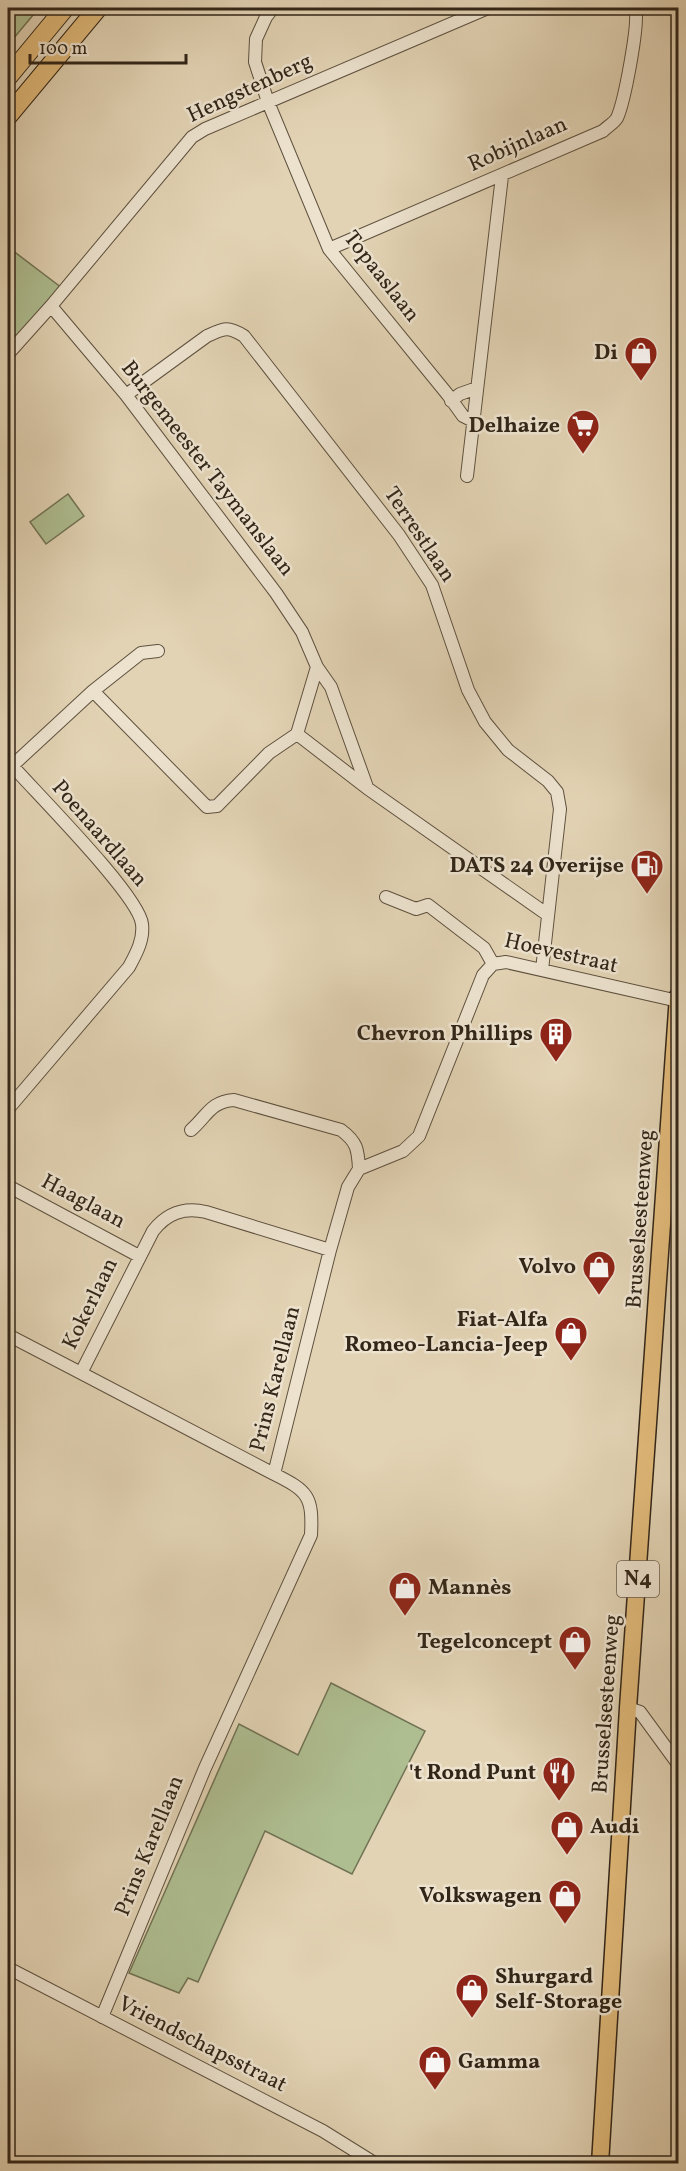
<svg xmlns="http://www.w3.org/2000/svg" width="686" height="2171" font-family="Vollkorn,serif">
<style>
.green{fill:#aebe91;stroke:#707254;stroke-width:1.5}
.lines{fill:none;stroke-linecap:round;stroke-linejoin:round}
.minor-casing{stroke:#5e513f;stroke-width:14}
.major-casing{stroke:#322618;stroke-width:19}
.highway-casing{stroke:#322618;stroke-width:20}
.minor{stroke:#ece2ce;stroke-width:12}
.major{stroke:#e1ba7a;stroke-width:16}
.highway{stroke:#e1ba7a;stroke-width:18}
.labels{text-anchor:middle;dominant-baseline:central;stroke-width:5;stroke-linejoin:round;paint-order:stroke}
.shield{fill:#ece2ce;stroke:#6a5e4f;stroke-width:1.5}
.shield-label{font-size:21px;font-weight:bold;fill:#322618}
.street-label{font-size:22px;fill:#322618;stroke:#ece2ce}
.poi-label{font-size:22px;font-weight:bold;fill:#322618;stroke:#ece2ce;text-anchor:end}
</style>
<rect width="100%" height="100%" fill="#e2d3b4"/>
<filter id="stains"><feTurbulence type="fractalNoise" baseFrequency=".00333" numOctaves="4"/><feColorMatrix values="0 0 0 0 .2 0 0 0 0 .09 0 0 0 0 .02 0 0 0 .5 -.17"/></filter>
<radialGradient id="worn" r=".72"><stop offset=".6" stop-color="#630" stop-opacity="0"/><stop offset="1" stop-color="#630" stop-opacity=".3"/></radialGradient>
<!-- green -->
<path class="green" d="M 8,8 L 39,8 L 8,45 Z
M 8,247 L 62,288 L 8,348 Z
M 68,494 L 84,516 L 46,544 L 30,522 Z
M 331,1683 L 425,1731 L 352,1874 L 265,1831 L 198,1982 L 188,1978 L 179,1993 L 129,1973 L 239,1724 L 298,1755 Z"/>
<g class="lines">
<!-- minor casing -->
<g class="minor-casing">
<path id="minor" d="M 273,8 L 266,17 L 256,39 L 255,62 L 268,102 L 329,249 L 448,395 L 463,416 L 473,421
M 329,249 L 603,131 C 607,127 614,123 617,118 C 624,103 640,22 635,8
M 51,306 L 126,395 L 276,593 L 302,632 L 317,667 L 297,734 L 367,788 L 548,915
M 8,354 L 51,306 L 192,137 L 205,129 L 488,8
M 126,395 L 207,336 C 224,328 228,326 244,336 L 399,535 L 432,585 L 468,690 L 485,722 L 508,750 L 548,781 L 557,792 L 560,809 L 542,970
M 451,401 L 460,394 L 477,388
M 467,476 L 502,176
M 317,667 L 331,687 L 367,787
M 93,691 L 207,807 L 217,806 L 269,753 L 297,734
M 8,761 C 32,789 139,895 142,924 C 144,940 136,954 129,967 L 8,1109
M 12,766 L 93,691 L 141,653 L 158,651
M 386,897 L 416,909 L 428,905 L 484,948 L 493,964
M 493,964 L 506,962 L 678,1001
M 191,1130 C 208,1115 210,1102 234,1100 L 341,1130 C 357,1142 358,1149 359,1169
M 8,1186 L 139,1256
M 8,1335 L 81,1373
M 274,1474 L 81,1373 L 153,1231 C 167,1213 184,1207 206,1212 L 330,1250
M 628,1708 L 640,1712 L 678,1764
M 8,1968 L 323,2131 L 376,2164
M 102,2017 L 205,1768 L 311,1535 C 313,1496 308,1491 274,1474 L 330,1250 L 348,1187 L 359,1169 L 403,1151 L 419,1136 L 483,975 L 493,964"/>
</g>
<!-- major casing -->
<g class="major-casing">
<path id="major" d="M 600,2164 L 628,1708 L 678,996"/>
</g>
<!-- highway casing -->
<g class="highway-casing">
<path id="highway" d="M 8,77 L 65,8
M 8,116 L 98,8"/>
</g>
<!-- minor -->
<use href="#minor" class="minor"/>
<!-- major -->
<use href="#major" class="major"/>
<!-- highway -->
<use href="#highway" class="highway"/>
</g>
<!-- icons -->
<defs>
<g id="shop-pin" transform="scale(1.725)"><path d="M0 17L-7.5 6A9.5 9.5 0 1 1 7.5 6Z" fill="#8f2418" stroke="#ece2ce"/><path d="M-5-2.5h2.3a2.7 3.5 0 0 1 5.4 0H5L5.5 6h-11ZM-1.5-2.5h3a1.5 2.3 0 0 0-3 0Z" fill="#fff"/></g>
<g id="supermarket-pin" transform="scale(1.725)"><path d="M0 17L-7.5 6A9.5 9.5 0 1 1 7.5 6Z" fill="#8f2418" stroke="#ece2ce"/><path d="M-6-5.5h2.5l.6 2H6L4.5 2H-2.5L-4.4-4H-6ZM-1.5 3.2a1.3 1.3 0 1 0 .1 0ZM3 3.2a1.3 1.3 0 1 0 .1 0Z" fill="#fff"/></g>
<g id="fuel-pin" transform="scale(1.725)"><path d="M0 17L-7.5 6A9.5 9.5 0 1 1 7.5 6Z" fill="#8f2418" stroke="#ece2ce"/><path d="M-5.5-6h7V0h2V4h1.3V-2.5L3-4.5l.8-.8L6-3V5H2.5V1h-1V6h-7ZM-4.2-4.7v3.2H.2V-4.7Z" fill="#fff"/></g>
<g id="building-pin" transform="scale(1.725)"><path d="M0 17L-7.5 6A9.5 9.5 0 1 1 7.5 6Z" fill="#8f2418" stroke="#ece2ce"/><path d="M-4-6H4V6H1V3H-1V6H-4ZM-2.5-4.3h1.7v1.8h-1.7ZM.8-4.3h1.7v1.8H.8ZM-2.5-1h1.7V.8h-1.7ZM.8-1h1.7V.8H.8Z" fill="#fff"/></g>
<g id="restaurant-pin" transform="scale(1.725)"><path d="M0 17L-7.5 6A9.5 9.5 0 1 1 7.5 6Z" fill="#8f2418" stroke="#ece2ce"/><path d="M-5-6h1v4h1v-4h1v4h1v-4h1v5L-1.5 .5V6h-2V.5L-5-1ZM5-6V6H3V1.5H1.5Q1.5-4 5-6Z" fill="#fff"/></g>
</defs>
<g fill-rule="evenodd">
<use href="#shop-pin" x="641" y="353"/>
<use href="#supermarket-pin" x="583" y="426"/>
<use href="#fuel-pin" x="647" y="866"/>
<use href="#building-pin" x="556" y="1034"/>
<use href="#shop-pin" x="599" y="1267"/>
<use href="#shop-pin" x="571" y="1333"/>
<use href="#shop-pin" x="405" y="1588"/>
<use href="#shop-pin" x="575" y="1642"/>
<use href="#restaurant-pin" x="559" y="1773"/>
<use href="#shop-pin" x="567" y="1827"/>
<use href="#shop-pin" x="565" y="1896"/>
<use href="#shop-pin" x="472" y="1990"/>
<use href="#shop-pin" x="435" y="2062"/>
</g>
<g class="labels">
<!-- shield labels -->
<rect class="shield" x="617" y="1561" width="42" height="36" rx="4.5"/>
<g class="shield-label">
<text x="638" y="1579">N4</text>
</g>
<!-- street labels -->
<g class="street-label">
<text transform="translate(250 89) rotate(-25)">Hengstenberg</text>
<text transform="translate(518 145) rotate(-24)">Robijnlaan</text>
<text transform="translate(381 277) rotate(52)">Topaaslaan</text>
<text transform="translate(207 469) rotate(52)">Burgemeester Taymanslaan</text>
<text transform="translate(419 535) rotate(56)">Terrestlaan</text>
<text transform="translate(99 834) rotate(49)">Poenaardlaan</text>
<text transform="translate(561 954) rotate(13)">Hoevestraat</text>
<text transform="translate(83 1202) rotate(28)">Haaglaan</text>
<text transform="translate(641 1219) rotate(-86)">Brusselsesteenweg</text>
<text transform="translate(91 1304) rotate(-64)">Kokerlaan</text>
<text transform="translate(276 1379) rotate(-76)">Prins Karellaan</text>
<text transform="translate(607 1704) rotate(-86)">Brusselsesteenweg</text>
<text transform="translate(150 1846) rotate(-68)">Prins Karellaan</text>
<text transform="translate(202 2045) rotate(27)">Vriendschapsstraat</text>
</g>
<!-- poi labels -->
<g class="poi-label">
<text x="618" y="353">Di</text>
<text x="560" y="426">Delhaize</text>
<text x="624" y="866">DATS 24 Overijse</text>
<text x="533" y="1034">Chevron Phillips</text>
<text x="576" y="1267">Volvo</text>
<text x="548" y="1320">Fiat-Alfa<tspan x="548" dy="25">Romeo-Lancia-Jeep</tspan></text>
<text x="428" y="1588" text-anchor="start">Mannès</text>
<text x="552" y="1642">Tegelconcept</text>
<text x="536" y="1773">'t Rond Punt</text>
<text x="590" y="1827" text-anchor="start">Audi</text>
<text x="542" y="1896">Volkswagen</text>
<text x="495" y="1977" text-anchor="start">Shurgard<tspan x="495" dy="25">Self-Storage</tspan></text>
<text x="458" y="2062" text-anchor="start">Gamma</text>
</g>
</g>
<!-- margin -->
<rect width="686" height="2171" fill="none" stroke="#e2d3b4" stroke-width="30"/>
<rect x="9" y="9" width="668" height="2153" fill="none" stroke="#322618" stroke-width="3"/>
<rect x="15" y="15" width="656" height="2141" fill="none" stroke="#322618" stroke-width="1.5"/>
<!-- scale -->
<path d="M30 54v9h156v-9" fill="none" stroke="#322618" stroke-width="3"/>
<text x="39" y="54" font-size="18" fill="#322618" stroke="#ece2ce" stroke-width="4.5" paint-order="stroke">100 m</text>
<rect width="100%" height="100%" filter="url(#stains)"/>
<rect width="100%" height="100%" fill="url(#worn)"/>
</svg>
